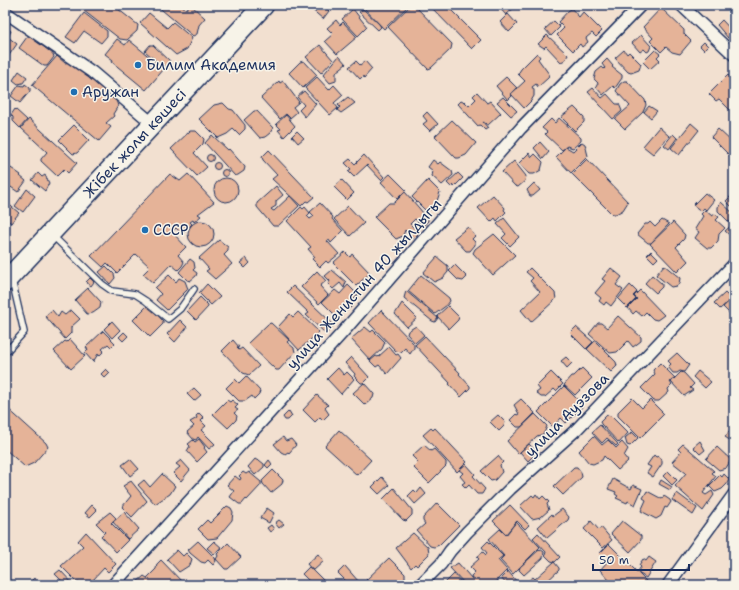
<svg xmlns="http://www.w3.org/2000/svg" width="739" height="590" font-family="'Shantell Sans',sans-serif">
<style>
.building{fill:#e5b398;stroke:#1b2f5e}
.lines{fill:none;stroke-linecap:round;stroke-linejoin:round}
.service-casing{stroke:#1b2f5e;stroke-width:8}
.minor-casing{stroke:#1b2f5e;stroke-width:14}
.trunk-casing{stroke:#1b2f5e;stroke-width:22}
.service{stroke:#f7f3e8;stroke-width:5.5}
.minor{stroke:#f7f3e8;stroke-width:11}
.trunk{stroke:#f7f3e8;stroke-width:19}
.poi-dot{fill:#1f6fb2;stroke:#f7f3e8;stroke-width:1.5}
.labels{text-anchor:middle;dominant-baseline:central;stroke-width:3;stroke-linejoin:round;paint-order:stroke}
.poi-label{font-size:15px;fill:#1b2f5e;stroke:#f7f3e8;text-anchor:start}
.street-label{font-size:15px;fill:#1b2f5e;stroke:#f7f3e8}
</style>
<rect width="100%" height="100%" fill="#f2e0d0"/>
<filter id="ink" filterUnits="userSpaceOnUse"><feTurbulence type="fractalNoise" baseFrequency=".025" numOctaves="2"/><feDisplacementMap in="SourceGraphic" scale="8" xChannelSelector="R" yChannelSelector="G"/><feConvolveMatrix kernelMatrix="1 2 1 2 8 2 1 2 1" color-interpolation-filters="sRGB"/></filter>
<g filter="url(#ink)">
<!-- building -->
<path class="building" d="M 80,5 L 113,5 L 138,25 L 137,31 L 127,40 L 120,39 L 79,7 Z
M 156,5 L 181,5 L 186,9 L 191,5 L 205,18 L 199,25 L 197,34 L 193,36 Z
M 313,5 L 323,5 L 329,11 L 323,19 L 310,8 Z
M 361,5 L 409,5 L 384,29 Z
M 411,5 L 414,5 L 452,44 L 451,49 L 431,68 L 428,69 L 388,27 Z
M 429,5 L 446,5 L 481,40 L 472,49 Z
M 497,5 L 517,5 L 506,15 Z
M 661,8 L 684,30 L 684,34 L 691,41 L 680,54 L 672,52 L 666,47 L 661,52 L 650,41 L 653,38 L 643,27 Z
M 353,9 L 367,27 L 358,36 L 342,19 Z
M 363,9 L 379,24 L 381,27 L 378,30 L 359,12 Z
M 572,9 L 579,17 L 583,12 L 602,31 L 596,37 L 592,33 L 586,38 L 588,42 L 582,47 L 580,44 L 573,51 L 557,35 L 564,28 L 558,22 L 569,10 Z
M 84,13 L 107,31 L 107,36 L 101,43 L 84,31 L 75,43 L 66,37 Z
M 149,13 L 167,28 L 173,22 L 192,38 L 187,49 L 176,55 L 140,23 Z
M 508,14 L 517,24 L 509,32 L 500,22 Z
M 336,20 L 340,25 L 343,22 L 357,37 L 337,54 L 325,41 L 333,34 L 327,28 Z
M 722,20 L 734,33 L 728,38 L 717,25 Z
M 554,21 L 560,27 L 551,36 L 545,29 Z
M 5,28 L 11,31 L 8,37 L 17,44 L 5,61 Z
M 547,35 L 568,55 L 565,60 L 561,62 L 546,46 L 544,48 L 538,44 Z
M 641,35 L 651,46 L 649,51 L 647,52 L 644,49 L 640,52 L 632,43 Z
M 27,37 L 31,37 L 53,54 L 54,57 L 47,66 L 44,66 L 19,48 Z
M 117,39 L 125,45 L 129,40 L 164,69 L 146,90 L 112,62 L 113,60 L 105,54 Z
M 704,42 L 708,46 L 704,50 L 700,46 Z
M 150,45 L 153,45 L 170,61 L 164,68 L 145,51 Z
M 320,45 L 333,60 L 321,73 L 306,57 Z
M 624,50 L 627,54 L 629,52 L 641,64 L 639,70 L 631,73 L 628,72 L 615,58 Z
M 655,50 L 660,54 L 657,57 L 660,60 L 650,69 L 643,62 Z
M 537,53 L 540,57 L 538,59 L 549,74 L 548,78 L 538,87 L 536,84 L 532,87 L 534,90 L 534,96 L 531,101 L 524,108 L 511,94 L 525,81 L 518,74 L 521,69 Z
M 57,56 L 65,63 L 70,62 L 116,100 L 118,106 L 113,114 L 114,116 L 106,123 L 111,127 L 99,141 L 32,85 Z
M 339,56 L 346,64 L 336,72 L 336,81 L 330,83 L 323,75 Z
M 607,59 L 613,66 L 612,67 L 622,75 L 622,78 L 615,88 L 613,86 L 603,95 L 596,87 L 598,83 L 594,79 L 596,72 L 602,67 L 604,69 L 605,68 L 602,64 Z
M 304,61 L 317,75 L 303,88 L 289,73 L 300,62 Z
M 356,61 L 360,65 L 365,61 L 372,69 L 364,78 L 363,76 L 360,79 L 349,67 Z
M 19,71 L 27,77 L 23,83 L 18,84 L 13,80 Z
M 728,75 L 732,78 L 734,76 L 734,114 L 719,99 L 716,101 L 709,94 Z
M 317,77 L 329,90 L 334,85 L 343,95 L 334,103 L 338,108 L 330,115 L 305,88 Z
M 506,77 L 517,88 L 510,94 L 512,96 L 508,100 L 496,86 Z
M 279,81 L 280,83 L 283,81 L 299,102 L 293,107 L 297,112 L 290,118 L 286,114 L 280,119 L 261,98 Z
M 624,81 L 627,81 L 645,100 L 646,105 L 643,112 L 625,129 L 615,119 L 630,106 L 616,91 L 620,84 Z
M 25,84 L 30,88 L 30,91 L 20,103 L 11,96 L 19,85 L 24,86 Z
M 593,88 L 602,98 L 607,94 L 616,104 L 619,104 L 622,111 L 613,119 L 588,92 Z
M 304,91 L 316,104 L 305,117 L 299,110 L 304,105 L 297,97 Z
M 477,92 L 487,103 L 490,101 L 501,113 L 488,125 L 483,122 L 488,128 L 485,130 L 480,125 L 478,126 L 458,104 L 461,101 L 463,102 L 464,101 L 469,106 L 476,99 L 473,96 Z
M 348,97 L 355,103 L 341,113 L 337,110 L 340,107 L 338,105 Z
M 503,97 L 517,111 L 511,116 L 497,102 Z
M 223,103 L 229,109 L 233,110 L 245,125 L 245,129 L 239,135 L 233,129 L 227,134 L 218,138 L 199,119 L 214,105 Z
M 649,106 L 657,111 L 651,118 L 644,112 Z
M 574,107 L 584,117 L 584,122 L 575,131 L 561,117 Z
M 15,109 L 27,120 L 20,128 L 13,121 L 13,117 L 11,115 Z
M 254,111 L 257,111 L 273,128 L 270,133 L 265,137 L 260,138 L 244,120 Z
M 427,112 L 438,124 L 430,131 L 423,124 L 427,121 L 423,116 Z
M 286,115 L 295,126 L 284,137 L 278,130 L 281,129 L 276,124 Z
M 559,118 L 581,138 L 581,141 L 573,148 L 567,146 L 562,150 L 545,134 L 547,132 L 542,128 L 551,119 L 555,123 Z
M 29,119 L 77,163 L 68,173 L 64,169 L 57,176 L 41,161 L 41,159 L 47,152 L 21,128 Z
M 452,120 L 476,143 L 466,155 L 459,158 L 456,158 L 435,136 Z
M 691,123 L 699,130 L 679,155 L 671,148 Z
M 74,125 L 89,140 L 77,153 L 73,154 L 59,140 Z
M 659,127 L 669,136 L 653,154 L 643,146 Z
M 718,129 L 734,144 L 734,160 L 711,137 Z
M 190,131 L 196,131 L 204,139 L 203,144 L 194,153 L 207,167 L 197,176 L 171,149 Z
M 297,131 L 304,138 L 298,143 L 292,136 Z
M 673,134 L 677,138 L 669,149 L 664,145 Z
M 212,135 L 228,150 L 229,149 L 245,167 L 244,171 L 238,175 L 235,176 L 205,143 Z
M 540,142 L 549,152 L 543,159 L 534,148 Z
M 582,142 L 585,144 L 588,156 L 571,173 L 556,157 L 566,147 L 573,151 Z
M 269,150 L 314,197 L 308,202 L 306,201 L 301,206 L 272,179 L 277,175 L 263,160 L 262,157 Z
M 529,153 L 532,157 L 535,154 L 543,162 L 541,170 L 534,174 L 529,174 L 519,163 Z
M206.5 158a3.5 3.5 0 1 1 7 0a3.5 3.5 0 1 1-7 0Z
M 364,155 L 384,177 L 381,180 L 367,165 L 354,177 L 348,171 L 351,169 L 345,163 L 350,159 L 355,164 Z
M 587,159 L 628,202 L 623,210 L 616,214 L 612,214 L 572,174 Z
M 433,160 L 438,164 L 440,162 L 452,171 L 453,175 L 442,185 L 432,176 L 433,171 L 428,167 Z
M 514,161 L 526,176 L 525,181 L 518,187 L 515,186 L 502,172 Z
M213.5 166a3.5 3.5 0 1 1 7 0a3.5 3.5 0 1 1-7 0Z
M 5,164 L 21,175 L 20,176 L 26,181 L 18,192 L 5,183 Z
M221.5 173a3.5 3.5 0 1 1 7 0a3.5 3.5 0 1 1-7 0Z
M 38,173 L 42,177 L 45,175 L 49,183 L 45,191 L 32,180 Z
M 458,173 L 463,178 L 454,187 L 453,185 L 451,187 L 447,183 Z
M 170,174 L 180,181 L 188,174 L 214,202 L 198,214 L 201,216 L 194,222 L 193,220 L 190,222 L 192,224 L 182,234 L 176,228 L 172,232 L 186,247 L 178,255 L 184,262 L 182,266 L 178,270 L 171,264 L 153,283 L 143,274 L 150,267 L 136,254 L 117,273 L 107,263 L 103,267 L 91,256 Z
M 390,174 L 406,190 L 397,199 L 381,182 Z
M214 190a12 12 0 1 1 24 0a12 12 0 1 1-24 0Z
M 342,180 L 354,193 L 347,200 L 334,187 Z
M 428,180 L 440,192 L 436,204 L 430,210 L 428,208 L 425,210 L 412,197 Z
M 534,183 L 540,190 L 533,196 L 530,196 L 527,190 Z
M 276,186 L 283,195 L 276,201 L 276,206 L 271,209 L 272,210 L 274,211 L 290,196 L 299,206 L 278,226 L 273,226 L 257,207 L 257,203 Z
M 27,189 L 35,196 L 23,212 L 15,206 Z
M 405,192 L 419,208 L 428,219 L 428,221 L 423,226 L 415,219 L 410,224 L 419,233 L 413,239 L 405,230 L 403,236 L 396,239 L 374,217 L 389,203 L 394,203 Z
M 705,193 L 714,200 L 706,210 L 704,208 L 701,211 L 693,205 Z
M 734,193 L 734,209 L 726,201 Z
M 493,195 L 505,208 L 504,210 L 506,212 L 497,221 L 495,218 L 491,222 L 478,208 Z
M 5,201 L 19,213 L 11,223 L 5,218 Z
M 721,202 L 734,214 L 734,222 L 729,222 L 718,211 L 718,207 Z
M 320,203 L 333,217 L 332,219 L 343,231 L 331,243 L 329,240 L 327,241 L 339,254 L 328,263 L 326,261 L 320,267 L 312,259 L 315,257 L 308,249 L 311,247 L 287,221 L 301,207 L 303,209 L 305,207 L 310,213 L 307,216 L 310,219 L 314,216 L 310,212 Z
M 348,206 L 364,223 L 350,236 L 334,219 Z
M 705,210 L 712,216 L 715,214 L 719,217 L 716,220 L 725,228 L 719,234 L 718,241 L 711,248 L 707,248 L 695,238 L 699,232 L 695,229 L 703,216 L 701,214 Z
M 504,218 L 519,237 L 510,246 L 502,238 L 506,234 L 497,224 Z
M 662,220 L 669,224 L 651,243 L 648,243 L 637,234 L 645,224 L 648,224 L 650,222 L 655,227 Z
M188 234a13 13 0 1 1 26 0a13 13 0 1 1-26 0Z
M 673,222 L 685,235 L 684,239 L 676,247 L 688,261 L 677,272 L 650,244 Z
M 734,223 L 734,239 L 725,231 Z
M 468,227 L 475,236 L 472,239 L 475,242 L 475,245 L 470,251 L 466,251 L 454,238 Z
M 494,234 L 515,255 L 493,275 L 473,253 L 475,249 Z
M 219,240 L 228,247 L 228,251 L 224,255 L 232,264 L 215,279 L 206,271 L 209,269 L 199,258 Z
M 651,251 L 658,258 L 654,262 L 647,255 Z
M 345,252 L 350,257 L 352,254 L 370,273 L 356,286 L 333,263 Z
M 437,257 L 448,266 L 448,272 L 443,278 L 434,282 L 423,273 Z
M 246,258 L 250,263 L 245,268 L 240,263 Z
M 190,259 L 194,262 L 195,268 L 193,270 L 197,273 L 196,276 L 190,281 L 187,280 L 179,272 Z
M 455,265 L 467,277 L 463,281 L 458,280 L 449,271 Z
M 664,265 L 680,278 L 679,284 L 676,286 L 671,287 L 656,275 Z
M 106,266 L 114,274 L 115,278 L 110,284 L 99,272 Z
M 530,268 L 555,293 L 556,299 L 531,322 L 521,310 L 540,292 L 530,281 L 533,278 L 526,272 Z
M 611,268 L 622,277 L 616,285 L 623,290 L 611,306 L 606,302 L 604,305 L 599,301 L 601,298 L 595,293 L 605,281 L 602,279 Z
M 332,270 L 346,282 L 344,288 L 340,283 L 333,289 L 328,284 L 330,281 L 325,276 Z
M 317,271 L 326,281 L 320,286 L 328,295 L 319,304 L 301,287 Z
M 169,275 L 176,282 L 179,278 L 185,281 L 188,289 L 167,310 L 156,300 L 161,294 L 155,288 Z
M 421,275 L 449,298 L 450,301 L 447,305 L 435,314 L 408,291 Z
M 652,275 L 662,284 L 662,287 L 656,293 L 645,283 Z
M 90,278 L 94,282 L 91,286 L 86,282 Z
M 207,284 L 220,297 L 211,305 L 199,293 Z
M 348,285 L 358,295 L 351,302 L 353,305 L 347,311 L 345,309 L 337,317 L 322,302 L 335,290 L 340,294 Z
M 630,285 L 637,292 L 633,296 L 636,299 L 627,308 L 618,299 Z
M 293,286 L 332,323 L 332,327 L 326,334 L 306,315 L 309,313 L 287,292 Z
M 88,288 L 101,302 L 100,308 L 93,313 L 87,314 L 75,300 Z
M 640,290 L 664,315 L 660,318 L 657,320 L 653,319 L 646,312 L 642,316 L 636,311 L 633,314 L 628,308 L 637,299 L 634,296 Z
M 406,291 L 438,318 L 435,322 L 432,321 L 404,298 Z
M 725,293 L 731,299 L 720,309 L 714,303 Z
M 200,297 L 208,305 L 208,307 L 196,320 L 187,311 Z
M 734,297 L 734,318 L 723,307 Z
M 402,303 L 417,318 L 407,327 L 395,314 Z
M 148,305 L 163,321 L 163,324 L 150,337 L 133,320 Z
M 448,306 L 459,317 L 458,320 L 449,329 L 437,316 Z
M 52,310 L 58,317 L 61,312 L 65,315 L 71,310 L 80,319 L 71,327 L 71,333 L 65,339 L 45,316 Z
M 381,310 L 414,344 L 414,348 L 410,354 L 405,348 L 401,352 L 396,351 L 369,323 Z
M 298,312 L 319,332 L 299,350 L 278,327 L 290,314 L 293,317 Z
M 618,316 L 641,337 L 641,341 L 633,347 L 628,341 L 617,352 L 610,353 L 589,334 L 598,323 L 601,323 L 607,328 Z
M 180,320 L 187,327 L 186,329 L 175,342 L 167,334 Z
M 112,321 L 120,330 L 112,338 L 104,329 Z
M 271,323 L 289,340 L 287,342 L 294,348 L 295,352 L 279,370 L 276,370 L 248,343 L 268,324 Z
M 416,326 L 424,335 L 415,343 L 407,334 L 408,331 Z
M 365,327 L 371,332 L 373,330 L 385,342 L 382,349 L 370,360 L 351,339 Z
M 576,327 L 593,342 L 586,349 L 570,333 Z
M 103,331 L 115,343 L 111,347 L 108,344 L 102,349 L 104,351 L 99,356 L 98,354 L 93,362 L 85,353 L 88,350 L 86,347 Z
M 124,332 L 128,336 L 123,341 L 119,337 Z
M 425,336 L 460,373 L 459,374 L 470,386 L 470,388 L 461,397 L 449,384 L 450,383 L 415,345 Z
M 70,339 L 85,356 L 71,369 L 54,351 L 65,341 L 67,342 Z
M 233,340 L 239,347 L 237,348 L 239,350 L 242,348 L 259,366 L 249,375 L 243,373 L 222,351 Z
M 595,341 L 616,362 L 617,366 L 611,372 L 587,349 Z
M 389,347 L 396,355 L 398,354 L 401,358 L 387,374 L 379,365 L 376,367 L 370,361 L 376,356 L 378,357 Z
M 677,353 L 689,365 L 684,372 L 680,371 L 677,373 L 673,373 L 668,367 L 671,364 L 668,361 Z
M 351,357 L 369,377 L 363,383 L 361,383 L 354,376 L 355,374 L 345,363 Z
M 566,357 L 572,363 L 567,368 L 561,361 Z
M 660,363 L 675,378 L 670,382 L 672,385 L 668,389 L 669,392 L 659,401 L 654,401 L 641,388 L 655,374 L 653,370 Z
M 338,368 L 344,375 L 347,372 L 354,379 L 341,394 L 327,379 Z
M 582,368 L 592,378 L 575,395 L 564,385 L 572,376 L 574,376 Z
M 106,369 L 110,373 L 105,378 L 101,374 Z
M 698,371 L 711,382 L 705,388 L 693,377 Z
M 551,372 L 563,384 L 556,391 L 554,389 L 545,397 L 541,397 L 536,393 L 540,390 L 537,386 Z
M 681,372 L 684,373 L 694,384 L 690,388 L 693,390 L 684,396 L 671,382 Z
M 246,376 L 260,391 L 259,394 L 254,399 L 252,396 L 245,401 L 239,401 L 226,388 L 235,379 L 239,383 Z
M 364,383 L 374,394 L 373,398 L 365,405 L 353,393 Z
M 564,386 L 582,404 L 582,407 L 566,423 L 561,418 L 553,427 L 538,412 Z
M 194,388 L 201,395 L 194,401 L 187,394 Z
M 317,395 L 328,405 L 325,408 L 329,414 L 323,420 L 320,417 L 315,422 L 303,410 Z
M 632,398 L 642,408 L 650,400 L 664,414 L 640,438 L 618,416 L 618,412 Z
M 521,399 L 535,413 L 521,427 L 517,427 L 510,420 L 516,414 L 517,415 L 519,414 L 514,405 Z
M 227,400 L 230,402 L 232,400 L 238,405 L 235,408 L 238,410 L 234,413 L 237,416 L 236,420 L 228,428 L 213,414 Z
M 5,406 L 46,443 L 48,447 L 34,463 L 25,467 L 5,449 Z
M 289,411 L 292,416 L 288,420 L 285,420 L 283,417 Z
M 199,413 L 204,418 L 201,421 L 206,426 L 201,430 L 215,444 L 209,449 L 198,437 L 196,440 L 193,439 L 187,432 L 194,426 L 190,422 L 197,418 L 196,416 Z
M 535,414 L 547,426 L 545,431 L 543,434 L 537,436 L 518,454 L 507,441 Z
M 498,415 L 505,422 L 504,426 L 499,431 L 490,422 Z
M 607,415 L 611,416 L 628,433 L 619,443 L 601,424 L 600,422 Z
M 600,425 L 618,444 L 616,446 L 607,438 L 602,443 L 592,432 Z
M 431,428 L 433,430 L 435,428 L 467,462 L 457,472 L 423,435 Z
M 339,430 L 371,460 L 357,475 L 325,446 Z
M 730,430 L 734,434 L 734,443 L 725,437 Z
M 632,432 L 638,438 L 630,446 L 627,445 L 625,438 Z
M 594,436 L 602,445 L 608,440 L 616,448 L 622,442 L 628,449 L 624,456 L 628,461 L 618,470 L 604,456 L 602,460 L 593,464 L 589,463 L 579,451 Z
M 283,437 L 286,441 L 291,439 L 296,445 L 289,453 L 288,452 L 285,454 L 281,452 L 274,444 Z
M 199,439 L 205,447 L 204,448 L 207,452 L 197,462 L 187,451 L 190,446 L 188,444 L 193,440 L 195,442 Z
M 700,441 L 705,450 L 700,454 L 693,447 Z
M 529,444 L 537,452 L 528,461 L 520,452 Z
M 683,444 L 714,471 L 712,473 L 716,476 L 703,493 L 706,495 L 712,491 L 714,495 L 703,511 L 675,486 L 686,473 L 672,462 L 681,452 L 678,449 Z
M 424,445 L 431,451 L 434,449 L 446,462 L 446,466 L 429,483 L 413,467 L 418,462 L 412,456 Z
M 717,447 L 731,460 L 726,468 L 719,470 L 706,459 Z
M 654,455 L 656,457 L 659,456 L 662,460 L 662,464 L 653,477 L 647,473 L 651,467 L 647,465 Z
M 498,456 L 503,462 L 500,465 L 502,472 L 495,480 L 491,481 L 481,471 Z
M 130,459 L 139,469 L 130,476 L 122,465 Z
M 255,459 L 258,461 L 259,460 L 264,464 L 264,467 L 255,475 L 248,467 Z
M 181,460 L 190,470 L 181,481 L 173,473 L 180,467 L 176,464 Z
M 269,460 L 272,464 L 268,468 L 265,465 Z
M 466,464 L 475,474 L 473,476 L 485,489 L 482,494 L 477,494 L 469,485 L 466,488 L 462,484 L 465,482 L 460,476 L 463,473 L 459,470 Z
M 574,467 L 577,467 L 581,472 L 582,477 L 563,495 L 554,486 Z
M 273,470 L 283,480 L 282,484 L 271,493 L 263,484 L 262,481 Z
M 668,471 L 677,480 L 672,485 L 663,476 Z
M 243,472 L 246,474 L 249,472 L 261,482 L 261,485 L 247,500 L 246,499 L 242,504 L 239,504 L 230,497 L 234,491 L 227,485 L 235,476 L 240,480 L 241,478 L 239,476 Z
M 162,474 L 175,486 L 170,494 L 155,504 L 138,485 L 144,480 L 150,487 Z
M 724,474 L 729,479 L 727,484 L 722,489 L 715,492 L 709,486 L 720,475 L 722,477 Z
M 382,477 L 389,485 L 379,494 L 372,487 Z
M 613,479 L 631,489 L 633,485 L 642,489 L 635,505 L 628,501 L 627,503 L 616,498 L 618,496 L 615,494 L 616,492 L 608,489 Z
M 661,480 L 672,487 L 670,490 L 659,484 Z
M 131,481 L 147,501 L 132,517 L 122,507 L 131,496 L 123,486 Z
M 394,488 L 412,510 L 412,515 L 406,521 L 403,520 L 383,499 Z
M 421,488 L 426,494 L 415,504 L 408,496 L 414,490 L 417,493 Z
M 647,491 L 662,499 L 664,496 L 670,500 L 671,502 L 667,508 L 665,507 L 661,516 L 656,519 L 641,511 L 646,500 L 643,498 Z
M 677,493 L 697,508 L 693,515 L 672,500 Z
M 536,494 L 540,499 L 543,496 L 549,502 L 547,504 L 549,510 L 541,517 L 532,519 L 520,506 L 532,495 L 534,497 Z
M 437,503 L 459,525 L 439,545 L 434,547 L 430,546 L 417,531 L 425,524 L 423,521 L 423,518 Z
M 92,505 L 97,510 L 90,517 L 85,513 Z
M 510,505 L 529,525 L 525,529 L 517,521 L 506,534 L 493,521 Z
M 227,506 L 231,508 L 233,512 L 232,520 L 217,538 L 208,539 L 198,529 L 207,520 L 210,523 Z
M 267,508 L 274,513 L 269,523 L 260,518 Z
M 562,509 L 569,517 L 568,520 L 547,538 L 538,527 L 552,514 L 553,516 Z
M 110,512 L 116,518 L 111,523 L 128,540 L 116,552 L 101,536 L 105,532 L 96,523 Z
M 124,512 L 139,529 L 128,539 L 113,522 Z
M 279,520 L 284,524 L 279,528 L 275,523 Z
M 591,521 L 599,530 L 601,527 L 612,540 L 603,548 L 584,529 Z
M 622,521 L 641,536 L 641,540 L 630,552 L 611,534 Z
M 516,522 L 540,547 L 513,574 L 500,560 L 504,556 L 489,539 L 500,529 L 506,535 Z
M 271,525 L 274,529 L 270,532 L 267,528 Z
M 86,532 L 116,564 L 108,572 L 104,568 L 93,580 L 85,585 L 77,582 L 61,566 L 83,546 L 78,541 Z
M 413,533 L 428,547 L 429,554 L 417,566 L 415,564 L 411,568 L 396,548 Z
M 538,533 L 560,557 L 555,562 L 551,561 L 545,555 L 546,552 L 533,538 Z
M 198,541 L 215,558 L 216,561 L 213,565 L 208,560 L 205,563 L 201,562 L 190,553 L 188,550 Z
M 214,541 L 222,548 L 214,554 L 207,548 Z
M 488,541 L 503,556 L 498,560 L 507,570 L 492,585 L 466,585 L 450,568 L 458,563 L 472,579 L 471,576 L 475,572 L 470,567 L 479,559 L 477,557 L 483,552 L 486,555 L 487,553 L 482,547 Z
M 228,543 L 241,557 L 228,569 L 225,569 L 216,559 L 218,556 L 217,554 Z
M 609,544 L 647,582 L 645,584 L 646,585 L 640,585 L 637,583 L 635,585 L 603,585 L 609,580 L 600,570 L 607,562 L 599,554 Z
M 540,549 L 544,552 L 543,558 L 524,575 L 519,570 L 520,567 Z
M 177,550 L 183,556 L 186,553 L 192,559 L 190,565 L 179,572 L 167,559 Z
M 318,554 L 324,561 L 313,571 L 307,564 Z
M 649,557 L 656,562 L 646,578 L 637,572 L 641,567 L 639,565 L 643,559 L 646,561 Z
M 389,558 L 405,574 L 405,579 L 399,585 L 371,585 L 366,580 Z
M 161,560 L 183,583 L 182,585 L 140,585 L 137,582 L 144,576 L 147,578 L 156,569 L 157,564 Z
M 554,562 L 559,568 L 559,570 L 543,585 L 528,585 L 526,583 L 533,577 L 535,579 Z
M 345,566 L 359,582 L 356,585 L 350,585 L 338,573 Z
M 309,567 L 314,571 L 328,585 L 313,585 L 302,574 Z
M 60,570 L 74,585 L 60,585 L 63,582 L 55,574 Z
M 508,571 L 517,582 L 518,585 L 507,585 L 501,578 Z
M 454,574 L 464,585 L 443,585 Z
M 34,578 L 40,585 L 27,585 Z"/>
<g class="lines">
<!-- service casing -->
<g class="service-casing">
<path id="service" d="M 53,236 L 102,284 L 112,291 L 135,294 L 146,301 L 168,319 L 180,309 L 194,289
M 5,353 L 24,332 L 12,280"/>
</g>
<!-- minor casing -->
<g class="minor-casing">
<path id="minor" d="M 681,5 L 734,55
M 5,12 L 92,72 L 152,123
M 113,585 L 343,332 L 521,128 L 641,5
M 420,585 L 441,564 L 450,551 L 467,532 L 510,489 L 577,429 L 734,264
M 668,585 L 734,494"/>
</g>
<!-- trunk casing -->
<g class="trunk-casing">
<g id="trunk">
<path id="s1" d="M 5,282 L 264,5"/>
</g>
</g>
<!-- service -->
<use href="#service" class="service"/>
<!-- minor -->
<use href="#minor" class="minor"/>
<!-- trunk -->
<use href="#trunk" class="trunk"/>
</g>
</g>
<!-- markers -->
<g class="poi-dot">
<circle cx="138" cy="65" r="4"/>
<circle cx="74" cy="92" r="4"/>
<circle cx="145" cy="230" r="4"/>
</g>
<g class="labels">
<!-- poi labels -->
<g class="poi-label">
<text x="146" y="65">Билим Академия</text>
<text x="82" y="92">Аружан</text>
<text x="153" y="230">СССР</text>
</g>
<!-- street labels -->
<g class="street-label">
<text stroke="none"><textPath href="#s1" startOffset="190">Жібек жолы көшесі</textPath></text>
<text transform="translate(364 284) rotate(-48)">улица Женистин 40 жылдыгы</text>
<text transform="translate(567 415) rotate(-45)">улица Ауэзова</text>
</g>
</g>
<!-- margin -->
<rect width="739" height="590" fill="none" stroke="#f7f3e8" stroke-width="20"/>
<rect x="10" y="10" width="719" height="570" fill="none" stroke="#1b2f5e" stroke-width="1.5" filter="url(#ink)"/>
<!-- scale -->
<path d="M593 564v6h96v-6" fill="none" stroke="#1b2f5e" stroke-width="2"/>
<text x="599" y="564" font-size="12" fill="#1b2f5e" stroke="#f7f3e8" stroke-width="3" paint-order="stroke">50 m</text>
</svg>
